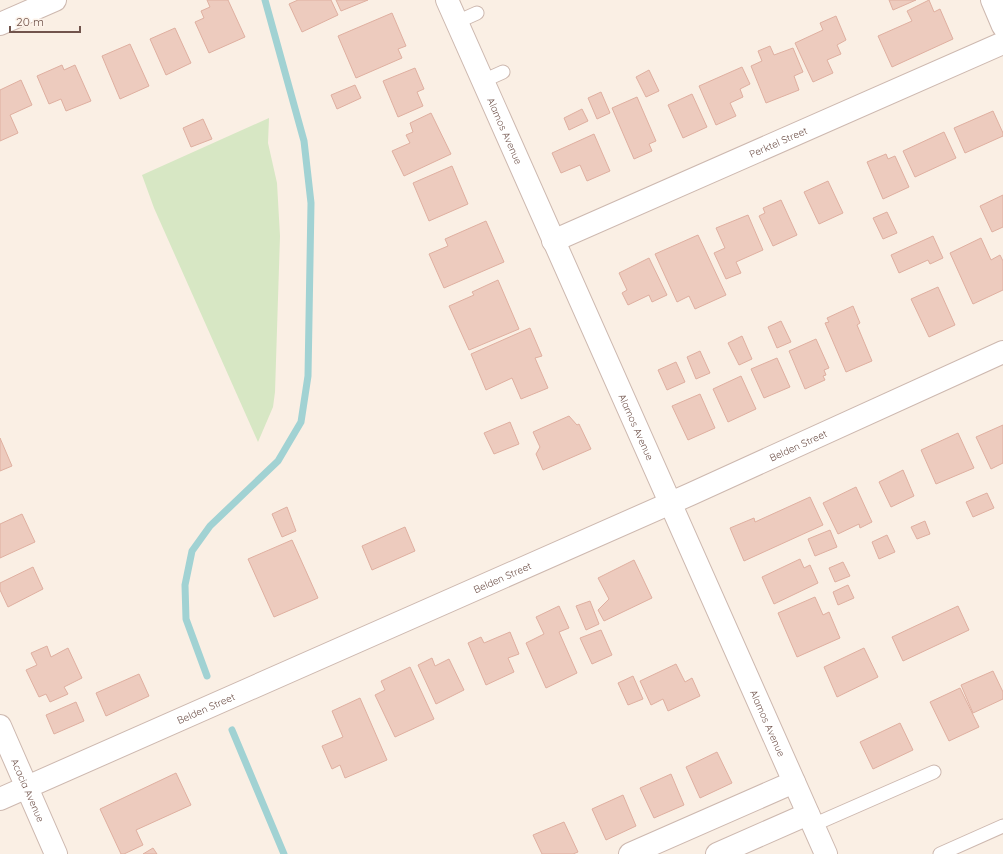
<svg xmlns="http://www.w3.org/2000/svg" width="1003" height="854" font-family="Quicksand,sans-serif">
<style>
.green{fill:#d7e7c4}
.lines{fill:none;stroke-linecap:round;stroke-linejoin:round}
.stream{stroke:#a1d2d3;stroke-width:7}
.building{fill:#edcbbe;stroke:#dfafa0}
.service-casing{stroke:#cdb8af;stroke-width:15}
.minor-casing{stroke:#cdb8af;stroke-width:24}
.service{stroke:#fff;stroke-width:13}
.minor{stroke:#fff;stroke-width:22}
.labels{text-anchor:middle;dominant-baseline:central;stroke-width:3;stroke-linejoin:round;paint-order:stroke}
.street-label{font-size:10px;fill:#71544c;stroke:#fdf3ea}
</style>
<rect width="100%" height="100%" fill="#faefe4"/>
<!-- green -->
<path class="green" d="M 269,118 L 268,143 L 277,183 L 280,236 L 275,392 L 273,407 L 258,442 L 154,208 L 142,175 Z"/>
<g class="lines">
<!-- stream -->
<path class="stream" d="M 207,676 L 186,619 L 185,585 L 192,551 L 210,526 L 278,461 L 301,422 L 308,376 L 311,203 L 304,141 L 265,0
M 232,730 L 284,854"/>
</g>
<!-- building -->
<path class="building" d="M 207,0 L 228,0 L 245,37 L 209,53 L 195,22 L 204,18 L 201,11 L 210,7 Z
M 298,0 L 331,0 L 338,15 L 302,32 L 289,4 Z
M 336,0 L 368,0 L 341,11 Z
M 889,0 L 916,0 L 893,10 Z
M 929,0 L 934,12 L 940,9 L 953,39 L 892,67 L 878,36 L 912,21 L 907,11 Z
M 392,13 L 406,46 L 398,49 L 402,58 L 356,78 L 338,36 Z
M 836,16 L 846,40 L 837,45 L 841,54 L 827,60 L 833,73 L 813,82 L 795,43 L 823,30 L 820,23 Z
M 175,28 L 191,63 L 166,75 L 150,39 Z
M 130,44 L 149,86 L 120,99 L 102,56 Z
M 770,46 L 774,55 L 793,48 L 803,72 L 794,76 L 799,90 L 766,103 L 751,66 L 762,61 L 758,51 Z
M 62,65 L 64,70 L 75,65 L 91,101 L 66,111 L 61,99 L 49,104 L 37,76 Z
M 742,67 L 750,84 L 740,89 L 743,97 L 730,103 L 736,116 L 716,125 L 699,86 Z
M 415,68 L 424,89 L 417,92 L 423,106 L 398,117 L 383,81 Z
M 649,70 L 659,91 L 646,97 L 636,77 Z
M 21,80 L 32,105 L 10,115 L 18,133 L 0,141 L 0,90 Z
M 355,85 L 361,98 L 337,109 L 331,95 Z
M 601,92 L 610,113 L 597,119 L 588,98 Z
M 692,94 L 707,127 L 683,138 L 668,105 Z
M 637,97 L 656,141 L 649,144 L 652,151 L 634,159 L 612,108 Z
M 582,109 L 588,121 L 569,130 L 564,118 Z
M 993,111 L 1003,133 L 1003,136 L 965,153 L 954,128 Z
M 431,113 L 451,154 L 404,176 L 392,151 L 410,143 L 406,135 L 413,132 L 410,123 Z
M 203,119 L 212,139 L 191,147 L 183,128 Z
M 944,132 L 956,158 L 915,177 L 903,151 Z
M 594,134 L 610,171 L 587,181 L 580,165 L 561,173 L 552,153 Z
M 886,154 L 888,159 L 895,156 L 909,187 L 883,199 L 867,162 Z
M 452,166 L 468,204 L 429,221 L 413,183 Z
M 828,181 L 843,213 L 819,224 L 804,192 Z
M 1003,195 L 1003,227 L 992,232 L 980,206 Z
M 781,200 L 797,235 L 773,246 L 759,216 L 765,213 L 763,208 Z
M 887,212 L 897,233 L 883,239 L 873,218 Z
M 748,215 L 763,250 L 736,262 L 741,273 L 726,279 L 714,253 L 725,248 L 716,228 Z
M 486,221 L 504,262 L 444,288 L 429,254 L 448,246 L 445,239 Z
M 698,235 L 726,295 L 695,309 L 689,296 L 677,302 L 655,254 Z
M 933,236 L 943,258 L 930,264 L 928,260 L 899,273 L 891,255 Z
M 981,238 L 991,260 L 1000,255 L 1003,261 L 1003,290 L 973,304 L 950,253 Z
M 649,258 L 667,295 L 652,302 L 649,295 L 628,305 L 622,293 L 627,290 L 619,273 Z
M 498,280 L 519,329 L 469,350 L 449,306 L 474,295 L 472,292 Z
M 938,287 L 955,325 L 929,337 L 911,299 Z
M 853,306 L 860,323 L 857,325 L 872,361 L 846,372 L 825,323 L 829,322 L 827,318 Z
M 781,321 L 791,342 L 777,348 L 768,327 Z
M 530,328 L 542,356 L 535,358 L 548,388 L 521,399 L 512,378 L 486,390 L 471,354 Z
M 742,336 L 752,359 L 739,365 L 728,343 Z
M 816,339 L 829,368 L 824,370 L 826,375 L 823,376 L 825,380 L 805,389 L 789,351 Z
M 700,351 L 710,373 L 696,379 L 687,357 Z
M 777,358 L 790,387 L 764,398 L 751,369 Z
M 676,362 L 685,382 L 667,390 L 658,370 Z
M 741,376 L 756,409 L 728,422 L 713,389 Z
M 700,394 L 715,428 L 688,440 L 672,406 Z
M 569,416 L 577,425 L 579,424 L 591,449 L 543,470 L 536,454 L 540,447 L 533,432 Z
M 510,422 L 519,444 L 494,454 L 484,433 Z
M 1003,425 L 1003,463 L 991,469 L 976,437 Z
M 958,433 L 974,468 L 936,484 L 921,450 Z
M 0,438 L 12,466 L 0,471 Z
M 903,470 L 914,496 L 891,507 L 879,482 Z
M 856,487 L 872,522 L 860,528 L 859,524 L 838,534 L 823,503 Z
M 987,493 L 994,508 L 973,517 L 966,502 Z
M 810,497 L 823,525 L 744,561 L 730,528 L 754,518 L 755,522 Z
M 287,507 L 296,531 L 282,537 L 272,514 Z
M 22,514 L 35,542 L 0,558 L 0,524 Z
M 925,521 L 930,534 L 917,539 L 911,527 Z
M 405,527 L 415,551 L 372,570 L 362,546 Z
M 830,530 L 837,547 L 815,556 L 808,539 Z
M 887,535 L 895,552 L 879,559 L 872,542 Z
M 292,540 L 318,598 L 274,617 L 248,559 Z
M 800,559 L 804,568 L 810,565 L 818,583 L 774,604 L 762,577 Z
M 634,560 L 652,598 L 604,621 L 598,610 L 609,599 L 598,578 Z
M 843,562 L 850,576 L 835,582 L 829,568 Z
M 33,567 L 43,589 L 8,607 L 0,590 L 0,583 Z
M 848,585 L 854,598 L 838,605 L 833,592 Z
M 815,597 L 823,615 L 829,612 L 840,638 L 797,657 L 778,613 Z
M 590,601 L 599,624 L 586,630 L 576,606 Z
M 559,606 L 569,628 L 559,632 L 577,673 L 546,688 L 526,643 L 544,634 L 536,617 Z
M 958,606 L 969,630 L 903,661 L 892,637 Z
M 601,630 L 612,655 L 592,664 L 580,638 Z
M 510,632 L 519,654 L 508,658 L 514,672 L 486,685 L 468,643 L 481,637 L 484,643 Z
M 47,646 L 51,657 L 68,648 L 82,678 L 64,687 L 68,694 L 50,702 L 46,694 L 39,697 L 26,670 L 37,665 L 31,653 Z
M 864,648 L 878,677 L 837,697 L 824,667 Z
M 432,658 L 435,666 L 449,659 L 464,690 L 436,704 L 418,665 Z
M 676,664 L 685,682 L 692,678 L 700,696 L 668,711 L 663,699 L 651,705 L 640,681 Z
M 410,667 L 434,719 L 395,737 L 375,695 L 385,690 L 381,681 Z
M 993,671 L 1003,692 L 1003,699 L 973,713 L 961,685 Z
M 139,674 L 149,696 L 106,716 L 96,693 Z
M 633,676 L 643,699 L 628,705 L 618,683 Z
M 960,688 L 979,727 L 949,741 L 930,702 Z
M 360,698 L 387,760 L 345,778 L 340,765 L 332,769 L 322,746 L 343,737 L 332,711 Z
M 76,702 L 84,721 L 54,734 L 46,715 Z
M 900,723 L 913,750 L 873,769 L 860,742 Z
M 717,752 L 732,783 L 700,798 L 686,767 Z
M 176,773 L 191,805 L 136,830 L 143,845 L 124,854 L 121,854 L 100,809 Z
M 671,774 L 684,805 L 654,818 L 640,788 Z
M 623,795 L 636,826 L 606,840 L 592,809 Z
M 564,822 L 578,852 L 573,854 L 542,854 L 533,835 Z
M 153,848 L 157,854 L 143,854 Z"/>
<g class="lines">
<!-- service casing -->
<g class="service-casing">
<path id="service" d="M 457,22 L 477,13
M 483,81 L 503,72
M 813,825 L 934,772
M 940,854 L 1003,826"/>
</g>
<!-- minor casing -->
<g class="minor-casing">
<g id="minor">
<path id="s1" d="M 447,0 L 826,854"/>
<path d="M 992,0 L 1003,26"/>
<path d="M 0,24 L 55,0"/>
<path id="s2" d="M 553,241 L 1003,43"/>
<path id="s3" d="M 0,726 L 56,854"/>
<path id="s4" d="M 0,799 L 691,494 L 1003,352"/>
<path d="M 630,854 L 794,782"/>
<path d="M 717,854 L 808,814"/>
</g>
</g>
<!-- service -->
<use href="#service" class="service"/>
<!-- minor -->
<use href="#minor" class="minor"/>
</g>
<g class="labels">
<!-- street labels -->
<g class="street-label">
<text stroke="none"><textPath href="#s1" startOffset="143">Alamos Avenue</textPath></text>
<text stroke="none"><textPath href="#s2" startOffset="246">Perktel Street</textPath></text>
<text stroke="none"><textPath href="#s1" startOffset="467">Alamos Avenue</textPath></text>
<text stroke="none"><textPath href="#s4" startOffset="873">Belden Street</textPath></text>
<text stroke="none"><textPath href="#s4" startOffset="549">Belden Street</textPath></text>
<text stroke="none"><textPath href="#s4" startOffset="225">Belden Street</textPath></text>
<text stroke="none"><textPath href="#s1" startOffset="791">Alamos Avenue</textPath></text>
<text stroke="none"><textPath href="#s3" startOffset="70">Acacia Avenue</textPath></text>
</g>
</g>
<!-- scale -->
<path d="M10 26v6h70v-6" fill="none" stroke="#71544c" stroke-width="2"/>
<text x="16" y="26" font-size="12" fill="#71544c" stroke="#fdf3ea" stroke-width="3" paint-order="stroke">20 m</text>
</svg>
